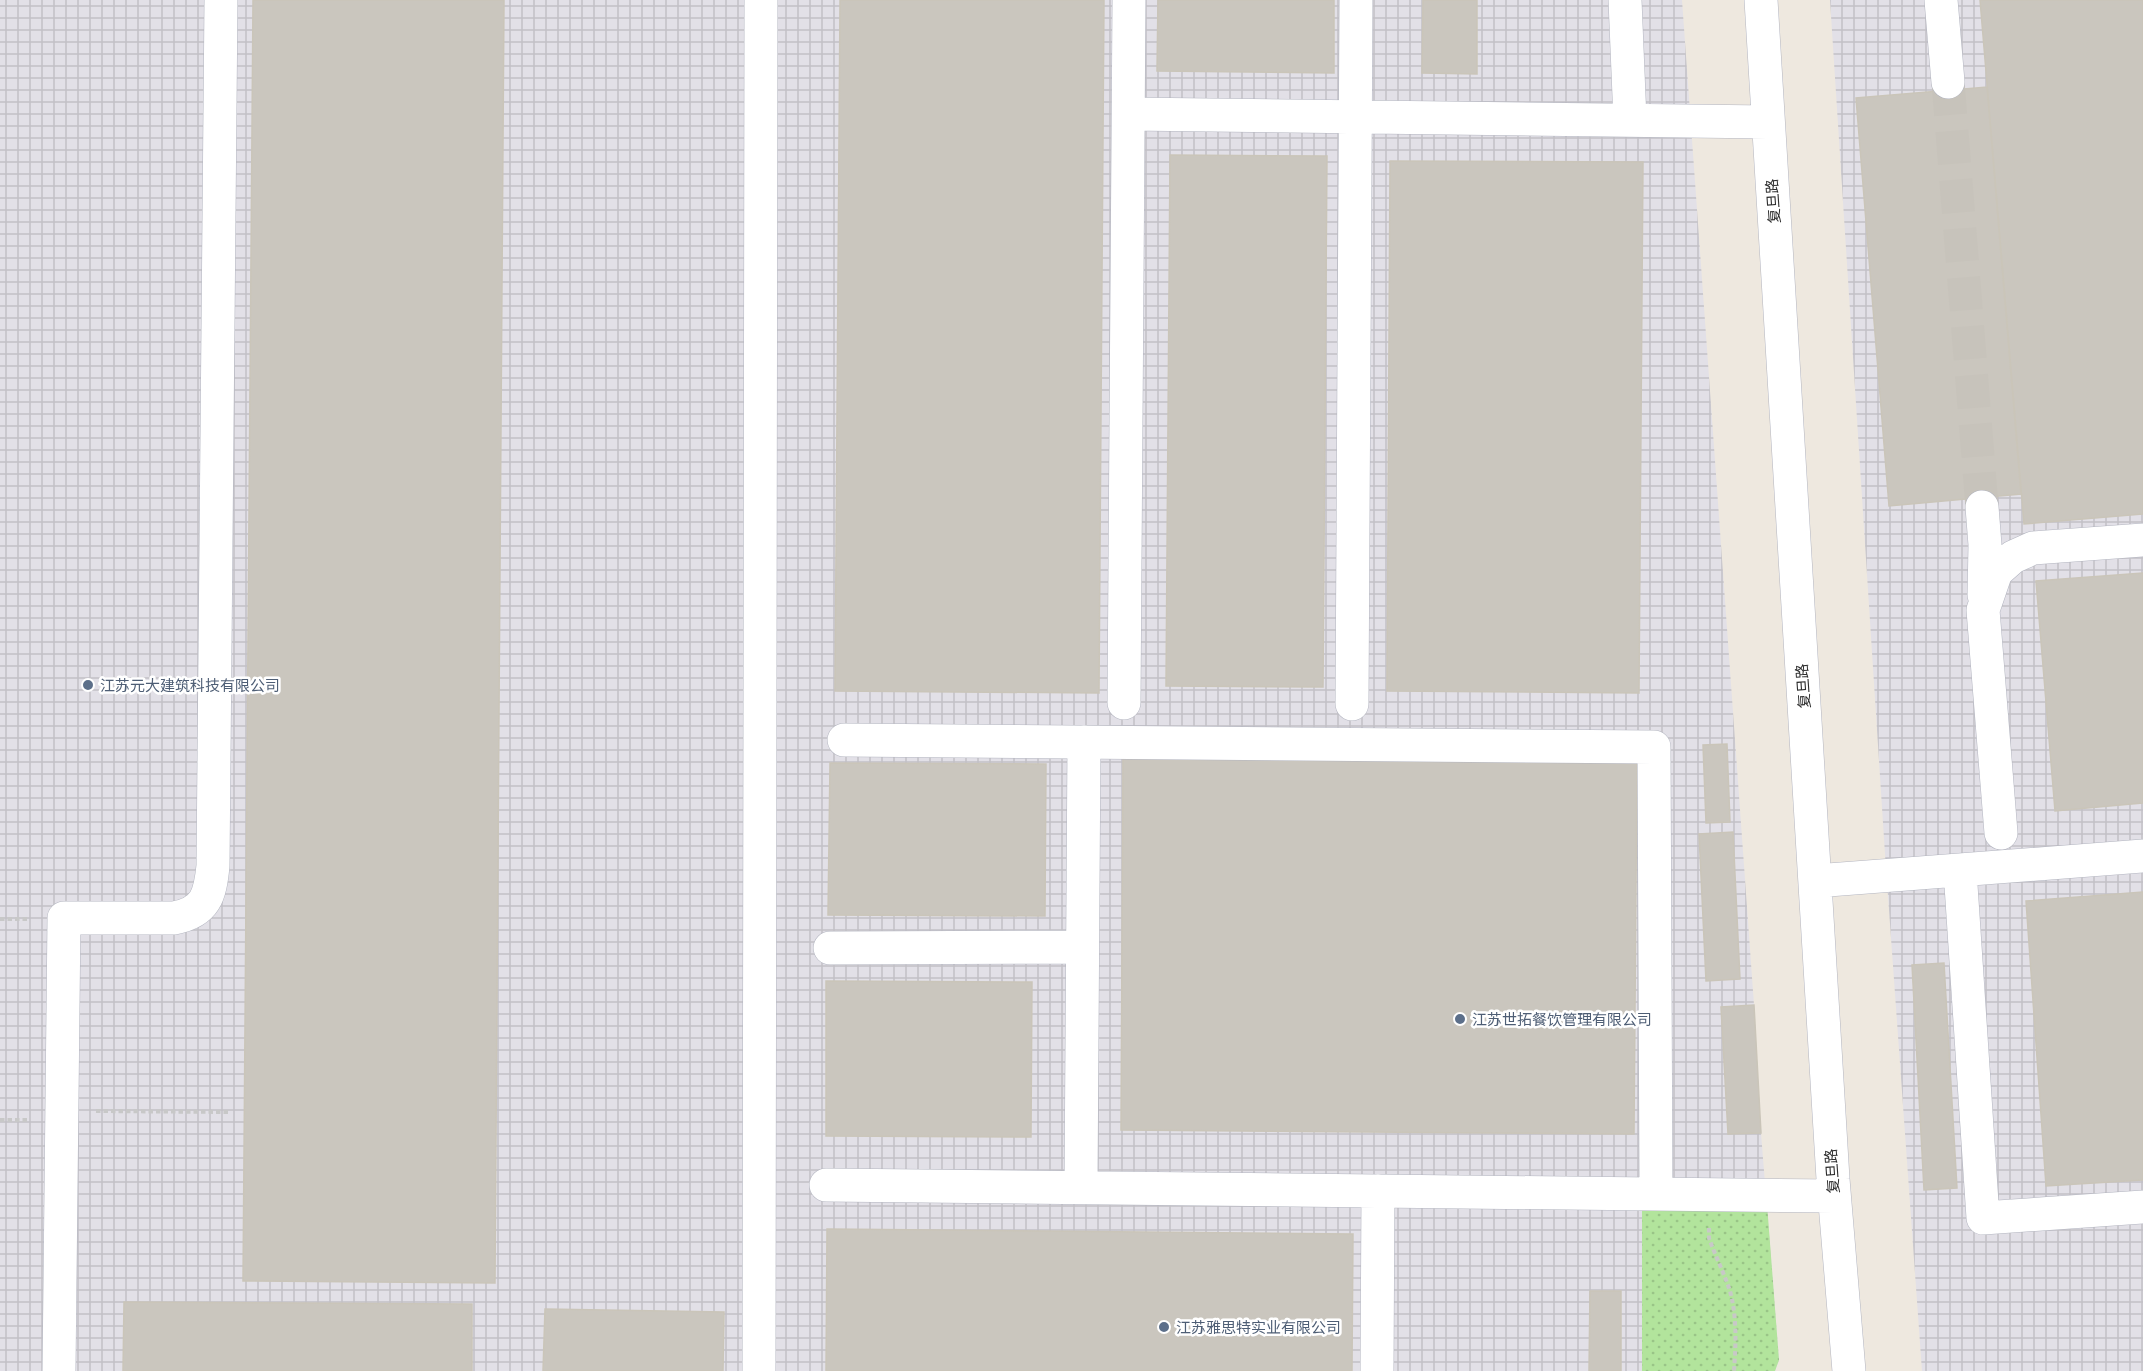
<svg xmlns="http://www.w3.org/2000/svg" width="2143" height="1371" font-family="'Titillium Web','Noto Sans SC',sans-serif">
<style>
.industrial{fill:url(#industrial-grid)}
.grass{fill:url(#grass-dots)}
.building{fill:#cac6be;stroke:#cac5b9;stroke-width:1.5}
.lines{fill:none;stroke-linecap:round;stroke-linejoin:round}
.minor-tunnel{stroke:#c7c3bb;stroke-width:33;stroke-dasharray:33 16;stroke-linecap:butt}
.minor-casing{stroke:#b3b5c0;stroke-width:34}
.path{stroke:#c8c8c8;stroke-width:4;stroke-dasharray:4.5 3;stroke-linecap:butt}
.minor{stroke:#fff;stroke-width:33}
.service-dot{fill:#5c6f8a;stroke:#fff;stroke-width:2}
.labels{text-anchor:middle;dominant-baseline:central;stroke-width:5;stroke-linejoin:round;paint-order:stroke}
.street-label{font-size:15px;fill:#2d2d2d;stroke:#fff}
.service-label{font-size:15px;fill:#4e5e75;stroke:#fff;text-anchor:start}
</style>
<defs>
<pattern id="industrial-grid" width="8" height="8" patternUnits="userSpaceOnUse" patternTransform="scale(1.5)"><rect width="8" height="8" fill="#e2e0e7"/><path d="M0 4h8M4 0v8" fill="none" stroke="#c2c0c6"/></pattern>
<pattern id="grass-dots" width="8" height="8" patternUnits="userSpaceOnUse" patternTransform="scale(1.5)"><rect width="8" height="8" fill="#b2e49c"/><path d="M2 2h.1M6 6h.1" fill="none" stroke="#99c487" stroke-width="1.8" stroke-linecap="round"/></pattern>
</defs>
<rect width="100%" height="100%" fill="#eee8df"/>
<!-- industrial -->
<path class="industrial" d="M 0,0 L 1682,0 L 1754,1005 L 1761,1133 L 1779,1360 L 1775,1371 L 0,1371 Z
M 1830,0 L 2143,0 L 2143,1371 L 1922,1371 L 1885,854 Z"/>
<!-- grass -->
<path class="grass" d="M 1767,1204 L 1779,1360 L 1775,1371 L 1642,1371 L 1642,1205 Z"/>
<!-- building -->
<path class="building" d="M 253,0 L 504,0 L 495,1283 L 243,1281 Z
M 840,0 L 1104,0 L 1099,693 L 835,691 Z
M 1158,0 L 1334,0 L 1334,73 L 1157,71 Z
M 1423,0 L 1477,0 L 1477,74 L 1422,73 Z
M 1980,0 L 2143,0 L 2143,514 L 2024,524 Z
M 1987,87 L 2021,494 L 1889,506 L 1856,98 Z
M 1170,155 L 1327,156 L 1323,687 L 1166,686 Z
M 1390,161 L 1643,162 L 1639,693 L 1387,691 Z
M 2143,573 L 2143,803 L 2055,811 L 2036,581 Z
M 1727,744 L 1730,822 L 1706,823 L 1703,745 Z
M 1123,758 L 1637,763 L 1634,1134 L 1121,1130 Z
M 830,763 L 1046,764 L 1045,916 L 828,915 Z
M 1733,832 L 1740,979 L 1706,981 L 1699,834 Z
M 2143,892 L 2143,1180 L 2046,1186 L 2026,901 Z
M 1944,963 L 1957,1188 L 1924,1190 L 1912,965 Z
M 826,981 L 1032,982 L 1031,1137 L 826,1136 Z
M 1754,1005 L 1761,1133 L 1728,1134 L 1721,1007 Z
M 827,1229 L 1353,1234 L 1352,1371 L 826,1371 Z
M 1590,1291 L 1621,1291 L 1621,1371 L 1589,1371 Z
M 124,1302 L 472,1304 L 472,1371 L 123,1371 Z
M 545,1309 L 724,1312 L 723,1371 L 543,1371 Z"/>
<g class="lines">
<!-- minor-tunnel -->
<path class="minor-tunnel" d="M 1948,82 L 1982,507"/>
<!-- minor casing -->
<g class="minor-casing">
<path id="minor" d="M 1625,0 L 1630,120
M 1761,0 L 1833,1179 L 1849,1371
M 1941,0 L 1948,82
M 1129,114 L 1768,122
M 1982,507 L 1985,545 L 1984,595
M 1124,703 L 1129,0
M 1352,704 L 1356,0
M 844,740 L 1654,747 L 1656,1194
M 2001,833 L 1983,610 L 1996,572 L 2013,557 L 2033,548 L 2143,540
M 1960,870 L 1983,1218 L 2143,1207
M 1815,881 L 2143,856
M 830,948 L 1082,947
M 826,1185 L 1834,1196
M 1081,1187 L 1084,742
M 59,1371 L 64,918 L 174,918 C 206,912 210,895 213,866 L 221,0
M 759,1371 L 761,0
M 1377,1371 L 1378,1191"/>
</g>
<!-- path -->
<path class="path" d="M 0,919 L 29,919
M 96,1111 L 228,1112
M 0,1120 L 29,1120
M 1709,1228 L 1709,1238 C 1715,1255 1724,1273 1730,1291 C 1737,1317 1736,1344 1734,1371"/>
<!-- minor -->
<use href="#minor" class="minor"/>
</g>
<!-- markers -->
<g class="service-dot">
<circle cx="88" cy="685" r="6"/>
<circle cx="1460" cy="1019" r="6"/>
<circle cx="1164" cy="1327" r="6"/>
</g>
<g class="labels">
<!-- street labels -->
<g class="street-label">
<text transform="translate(1773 201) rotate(-94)">复旦路</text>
<text transform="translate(1803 686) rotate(-94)">复旦路</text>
<text transform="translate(1832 1171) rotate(-94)">复旦路</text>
</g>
<!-- service labels -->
<g class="service-label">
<text x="100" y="685">江苏元大建筑科技有限公司</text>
<text x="1472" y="1019">江苏世拓餐饮管理有限公司</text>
<text x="1176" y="1327">江苏雅思特实业有限公司</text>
</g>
</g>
</svg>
